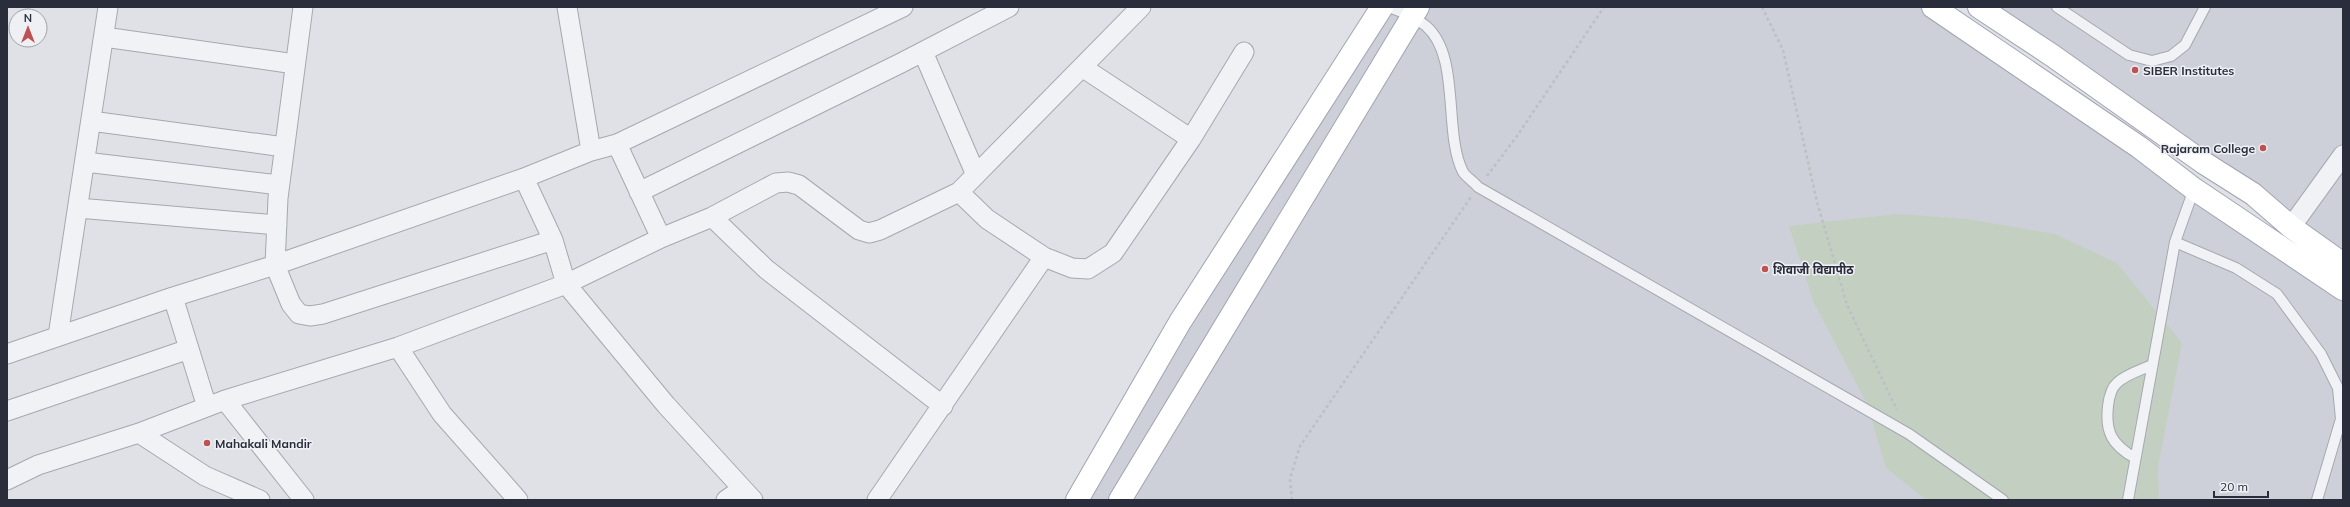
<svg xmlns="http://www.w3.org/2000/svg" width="2350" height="507" font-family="Mulish,'Noto Sans Devanagari',sans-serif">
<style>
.built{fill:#cdd0d8}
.green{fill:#c3d0c1}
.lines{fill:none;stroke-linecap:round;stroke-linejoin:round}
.service-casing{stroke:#a5a8b0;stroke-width:12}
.minor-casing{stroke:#a5a8b0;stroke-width:21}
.primary-casing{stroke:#a0a4b1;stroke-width:24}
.path{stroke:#bdbfc5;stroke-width:2.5;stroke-dasharray:3 3;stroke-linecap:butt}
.service{stroke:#f1f2f5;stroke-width:10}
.minor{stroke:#f1f2f5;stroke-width:19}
.primary{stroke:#fff;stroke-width:22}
.poi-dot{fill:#be5154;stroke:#eef0f4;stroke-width:1.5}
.labels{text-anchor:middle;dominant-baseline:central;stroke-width:3;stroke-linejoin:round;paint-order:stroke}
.poi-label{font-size:12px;font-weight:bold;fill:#2a2e3c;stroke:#eef0f4;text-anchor:start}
</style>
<rect width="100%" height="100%" fill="#dfe1e7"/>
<!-- built -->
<path class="built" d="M 1382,7 L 1933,7 L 2343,289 L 2343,500 L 1074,500 Z
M 1976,7 L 2343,7 L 2343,264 Z"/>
<!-- green -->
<path class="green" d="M 1897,214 L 1968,219 L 2055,234 L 2117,263 L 2182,343 L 2158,467 L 2159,500 L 1926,500 L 1886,468 L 1867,404 L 1814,303 L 1789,226 Z"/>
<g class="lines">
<!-- service casing -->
<g class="service-casing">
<path id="service" d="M 1389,7 C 1403,12 1415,17 1426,26 C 1461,56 1443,133 1463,172 C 1466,177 1474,182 1478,187 L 1909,434 L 2003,500
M 2057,7 L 2129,55 L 2152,61 L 2171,56 L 2185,45 L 2205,7
M 2175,242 L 2236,268 L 2277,294 L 2321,354 L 2338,388 L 2341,419 L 2317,500
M 2135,458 C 2112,445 2105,432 2108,406 C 2109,398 2111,388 2117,383 C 2126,374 2141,370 2152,365
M 2128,500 L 2175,242 L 2194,189"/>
</g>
<!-- minor casing -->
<g class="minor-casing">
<path id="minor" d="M 303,7 L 278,198 L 275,265 L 291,304 L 299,314 L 310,316 L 323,314 L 553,240
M 567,7 L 591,151
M 104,37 L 295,64
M 923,52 L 976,175
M 1082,67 L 1191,139
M 91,121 L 284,147
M 617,144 L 661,238
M 85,162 L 279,185
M 524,178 L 553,240 L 566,284 L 666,405 L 753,500
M 639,192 L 901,63 L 1009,7
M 959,192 L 987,219 L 1044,257 L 1072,268 L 1088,269 L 1113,253 L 1191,139 L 1244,52
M 78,208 L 277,225
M 712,217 L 766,269 L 943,406
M 2291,227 L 2343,155
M 173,297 L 207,407
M 58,336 L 108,7
M 398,347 L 442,414 L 518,500
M 7,354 L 173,297 L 275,265 L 524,178 L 591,151 L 617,144 L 903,7
M 225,400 L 304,500
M 7,411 L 189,349
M 139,433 L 205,476 L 260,500
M 7,480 L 38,465 L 139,433 L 225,400 L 398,347 L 566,284 L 661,238 L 712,217 L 776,183 L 788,182 L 799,185 L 859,230 L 869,233 L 880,230 L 959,192 L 1141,7
M 726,500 L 742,489
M 877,500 L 1044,257"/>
</g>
<!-- primary casing -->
<g class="primary-casing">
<path id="primary" d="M 1933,7 L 2139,147 L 2194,189 L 2343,289
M 1979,7 L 2053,56 L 2204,163 L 2253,194 L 2291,227 L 2343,264
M 1077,500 L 1180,322 L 1382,7
M 1120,500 L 1418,7"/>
</g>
<!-- path -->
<path class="path" d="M 1762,7 L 1783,50 L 1817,202 L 1847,305 L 1897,410
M 1487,176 L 1517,136 L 1604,7
M 1292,500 L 1290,479 L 1300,446 L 1471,197"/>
<!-- service -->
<use href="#service" class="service"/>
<!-- minor -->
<use href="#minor" class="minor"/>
<!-- primary -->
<use href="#primary" class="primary"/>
</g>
<!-- markers -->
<g class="poi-dot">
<circle cx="2135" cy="70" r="4"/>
<circle cx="2263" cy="148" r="4"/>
<circle cx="1765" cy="269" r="4"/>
<circle cx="207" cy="443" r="4"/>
</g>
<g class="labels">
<!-- poi labels -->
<g class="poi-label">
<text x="2143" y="70">SIBER Institutes</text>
<text x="2255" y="148" text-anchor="end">Rajaram College</text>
<text x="1773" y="269">शिवाजी विद्यापीठ</text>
<text x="215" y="443">Mahakali Mandir</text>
</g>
</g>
<!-- border -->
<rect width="2350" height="507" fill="none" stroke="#2a2e3c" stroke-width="16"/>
<!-- north arrow -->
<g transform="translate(28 28)"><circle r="19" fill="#eef0f4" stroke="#a0a2aa"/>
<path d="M0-3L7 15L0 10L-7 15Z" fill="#be5154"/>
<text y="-6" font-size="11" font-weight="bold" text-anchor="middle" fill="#2a2e3c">N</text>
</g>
<!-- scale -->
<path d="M2214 491v6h54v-6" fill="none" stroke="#2a2e3c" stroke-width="2"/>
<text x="2220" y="491" font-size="12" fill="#2a2e3c" stroke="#eef0f4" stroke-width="3" paint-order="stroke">20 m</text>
</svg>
